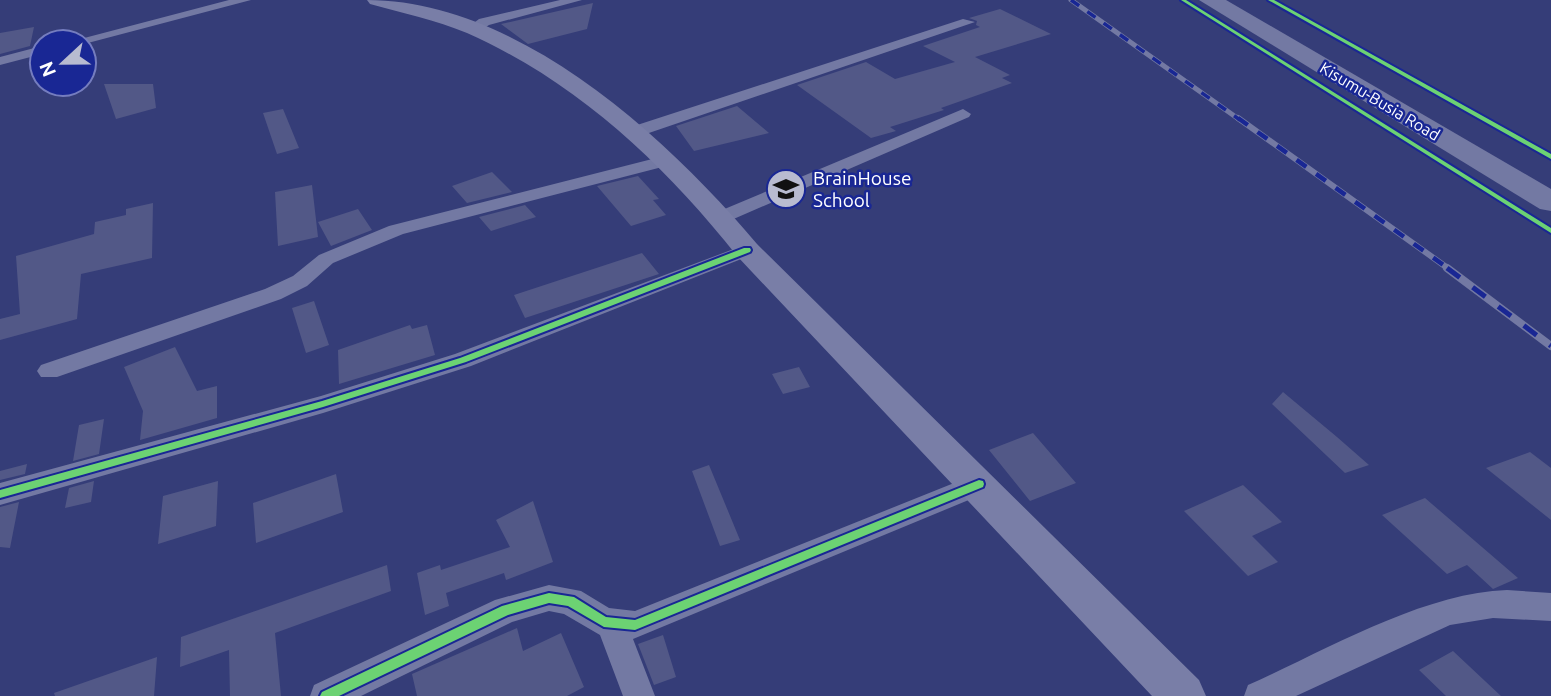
<svg xmlns="http://www.w3.org/2000/svg" width="1551" height="696" font-family="Ubuntu,sans-serif">
<style>
.building{fill:#525887}
.lines{fill:none;stroke-linecap:round;stroke-linejoin:round}
.street{fill:#7379a3;fill-rule:evenodd}
.secondary{fill:#797ea7;fill-rule:evenodd}
.highway{fill:#7379a3;fill-rule:evenodd}
.rail-far2-casing{stroke:#7379a3;stroke-width:5}
.rail-far1-casing{stroke:#7379a3;stroke-width:6}
.rail-casing{stroke:#7379a3;stroke-width:8}
.rail-far2{stroke:#192794;stroke-width:3.5;stroke-dasharray:10;stroke-linecap:butt}
.rail-far1{stroke:#192794;stroke-width:4.5;stroke-dasharray:12;stroke-linecap:butt}
.rail{stroke:#192794;stroke-width:5;stroke-dasharray:16;stroke-linecap:butt}
.cycleway-casing{stroke:#192794;stroke-width:4}
.cycleway{fill:#6cd273;fill-rule:evenodd}
.labels{text-anchor:middle;dominant-baseline:central;stroke-width:5;stroke-linejoin:round;paint-order:stroke}
.far-street-label{font-size:16px;fill:#fff;stroke:#192794}
.poi-label{font-size:19px;fill:#fff;stroke:#192794;text-anchor:start}
</style>
<rect width="100%" height="100%" fill="#353d78"/>
<!-- building -->
<path class="building" d="M 593,3 L 587,29 L 528,44 L 501,24 Z
M 1000,9 L 1051,34 L 975,57 L 1010,75 L 1002,78 L 1012,83 L 941,108 L 944,110 L 890,127 L 896,131 L 871,138 L 797,85 L 866,62 L 895,79 L 955,62 L 923,46 L 980,27 L 976,25 L 977,21 L 969,18 Z
M 34,27 L 30,46 L 0,54 L 0,33 Z
M 104,84 L 153,84 L 156,108 L 116,119 Z
M 737,106 L 769,133 L 694,151 L 676,126 Z
M 283,109 L 299,148 L 277,154 L 263,113 Z
M 492,172 L 512,192 L 467,203 L 452,186 Z
M 638,176 L 659,199 L 653,200 L 666,215 L 631,226 L 597,186 Z
M 312,185 L 318,237 L 278,246 L 275,192 Z
M 153,203 L 152,258 L 81,274 L 77,319 L 0,340 L 0,319 L 20,314 L 16,256 L 94,234 L 95,222 L 126,215 L 126,209 Z
M 525,205 L 536,217 L 491,231 L 479,217 Z
M 358,209 L 372,230 L 331,246 L 318,222 Z
M 642,253 L 659,274 L 525,318 L 514,295 Z
M 314,301 L 329,345 L 306,353 L 292,308 Z
M 410,325 L 412,329 L 427,325 L 435,355 L 339,384 L 338,350 Z
M 175,347 L 197,391 L 217,386 L 217,418 L 140,440 L 143,411 L 124,367 Z
M 799,367 L 810,387 L 783,394 L 772,374 Z
M 1283,392 L 1337,437 L 1369,465 L 1345,473 L 1272,404 Z
M 104,419 L 99,454 L 73,461 L 79,425 Z
M 1033,433 L 1076,483 L 1030,501 L 989,450 Z
M 1530,452 L 1551,468 L 1551,520 L 1486,468 Z
M 27,464 L 25,474 L 0,480 L 0,471 Z
M 709,465 L 740,540 L 720,546 L 692,471 Z
M 336,474 L 343,512 L 256,543 L 253,503 Z
M 94,481 L 91,502 L 65,508 L 69,488 Z
M 218,481 L 216,526 L 158,544 L 163,496 Z
M 1243,485 L 1282,522 L 1252,536 L 1278,562 L 1248,576 L 1184,511 Z
M 1425,498 L 1518,578 L 1493,589 L 1467,565 L 1447,574 L 1382,515 Z
M 533,501 L 553,562 L 506,580 L 504,573 L 446,593 L 449,606 L 425,615 L 417,573 L 440,565 L 441,570 L 510,547 L 496,520 Z
M 19,502 L 10,548 L 0,547 L 0,507 Z
M 387,565 L 391,591 L 275,633 L 281,696 L 230,696 L 229,650 L 180,667 L 181,637 Z
M 517,628 L 523,651 L 561,633 L 584,687 L 567,696 L 417,696 L 412,674 Z
M 663,635 L 676,677 L 654,685 L 638,644 Z
M 1453,651 L 1501,696 L 1446,696 L 1419,670 Z
M 157,657 L 154,696 L 55,696 L 54,693 Z"/>
<g class="lines">
<!-- street -->
<path class="street" d="M 229,0 L 251,0 L 84,44 L 69,42 Z
M 560,0 L 582,0 L 489,25 L 478,32 L 466,29 L 479,19 Z
M 963,19 L 975,22 L 643,135 L 631,135 L 629,131 L 631,127 Z
M 42,46 L 42,54 L 0,65 L 0,57 Z
M 963,109 L 971,114 L 969,117 L 729,221 L 722,223 L 712,217 L 715,213 Z
M 664,156 L 670,157 L 673,161 L 670,165 L 403,234 L 333,263 L 307,286 L 281,299 L 57,377 L 41,377 L 37,371 L 41,365 L 265,289 L 293,276 L 319,255 L 389,226 Z
M 747,244 L 754,246 L 757,250 L 754,254 L 471,366 L 323,413 L 0,505 L 0,483 L 321,396 L 455,354 Z
M 979,473 L 988,476 L 992,484 L 988,492 L 633,639 L 655,696 L 623,696 L 600,635 L 564,614 L 549,611 L 512,622 L 361,696 L 310,696 L 314,685 L 495,600 L 549,585 L 581,591 L 609,608 L 635,611 Z
M 1507,590 L 1551,593 L 1551,621 L 1493,618 L 1450,625 L 1296,696 L 1244,696 L 1248,685 C 1327,650 1422,593 1507,590 Z"/>
<!-- secondary -->
<path class="secondary" d="M 367,0 C 517,0 666,136 757,244 L 1199,680 L 1206,696 L 1152,696 L 737,256 C 663,163 577,82 467,33 C 436,20 402,13 370,4 Z"/>
<!-- highway -->
<path class="highway" d="M 1199,0 L 1226,0 L 1551,189 L 1551,211 L 1540,209 Z"/>
<!-- rail-far2 casing -->
<g class="rail-far2-casing">
<path id="rail-far2" d="M 1071,0 L 1240,120"/>
</g>
<!-- rail-far1 casing -->
<g class="rail-far1-casing">
<path id="rail-far1" d="M 1238,118 L 1449,269"/>
</g>
<!-- rail casing -->
<g class="rail-casing">
<path id="rail" d="M 1447,268 L 1551,346"/>
</g>
<!-- rail-far2 -->
<use href="#rail-far2" class="rail-far2"/>
<!-- rail-far1 -->
<use href="#rail-far1" class="rail-far1"/>
<!-- rail -->
<use href="#rail" class="rail"/>
<!-- cycleway casing -->
<g class="cycleway-casing">
<path id="cycleway" d="M 1181,0 L 1186,0 L 1551,228 L 1551,233 Z
M 1268,0 L 1274,0 L 1551,154 L 1551,159 Z
M 744,248 L 750,248 L 751,250 L 750,252 L 466,362 L 323,407 L 0,498 L 0,490 L 322,401 L 460,358 Z
M 979,480 L 983,481 L 984,484 L 983,487 L 635,630 L 604,627 L 568,606 L 549,603 L 508,615 L 339,696 L 320,696 L 322,692 L 502,606 L 549,593 L 574,597 L 606,617 L 635,620 Z"/>
</g>
<!-- cycleway -->
<use href="#cycleway" class="cycleway"/>
</g>
<!-- icons -->
<defs>
<g id="school-disc" transform="scale(2.0125)"><circle r="9.5" fill="#b8bbd0" stroke="#192794"/><path d="M0-5L7-2L0 1L-7-2ZM-4 1L0 2.5L4 1V4Q0 6-4 4Z" fill="#111"/></g>
</defs>
<g fill-rule="evenodd">
<use href="#school-disc" x="786" y="189"/>
</g>
<g class="labels">
<!-- far-street labels -->
<g class="far-street-label">
<text transform="translate(1380 101) rotate(31)">Kisumu-Busia Road</text>
</g>
<!-- poi labels -->
<g class="poi-label">
<text x="813" y="178">BrainHouse<tspan x="813" dy="22">School</tspan></text>
</g>
</g>
<!-- north arrow -->
<g transform="translate(63 63) rotate(248)"><circle r="33" fill="#192794" stroke="#757dbf" stroke-width="2"/>
<path d="M0-5L12 26L0 18L-12 26Z" fill="#b8bbd0"/>
<text y="-10" font-size="19" font-weight="bold" text-anchor="middle" fill="#ffffff">N</text>
</g>
</svg>
